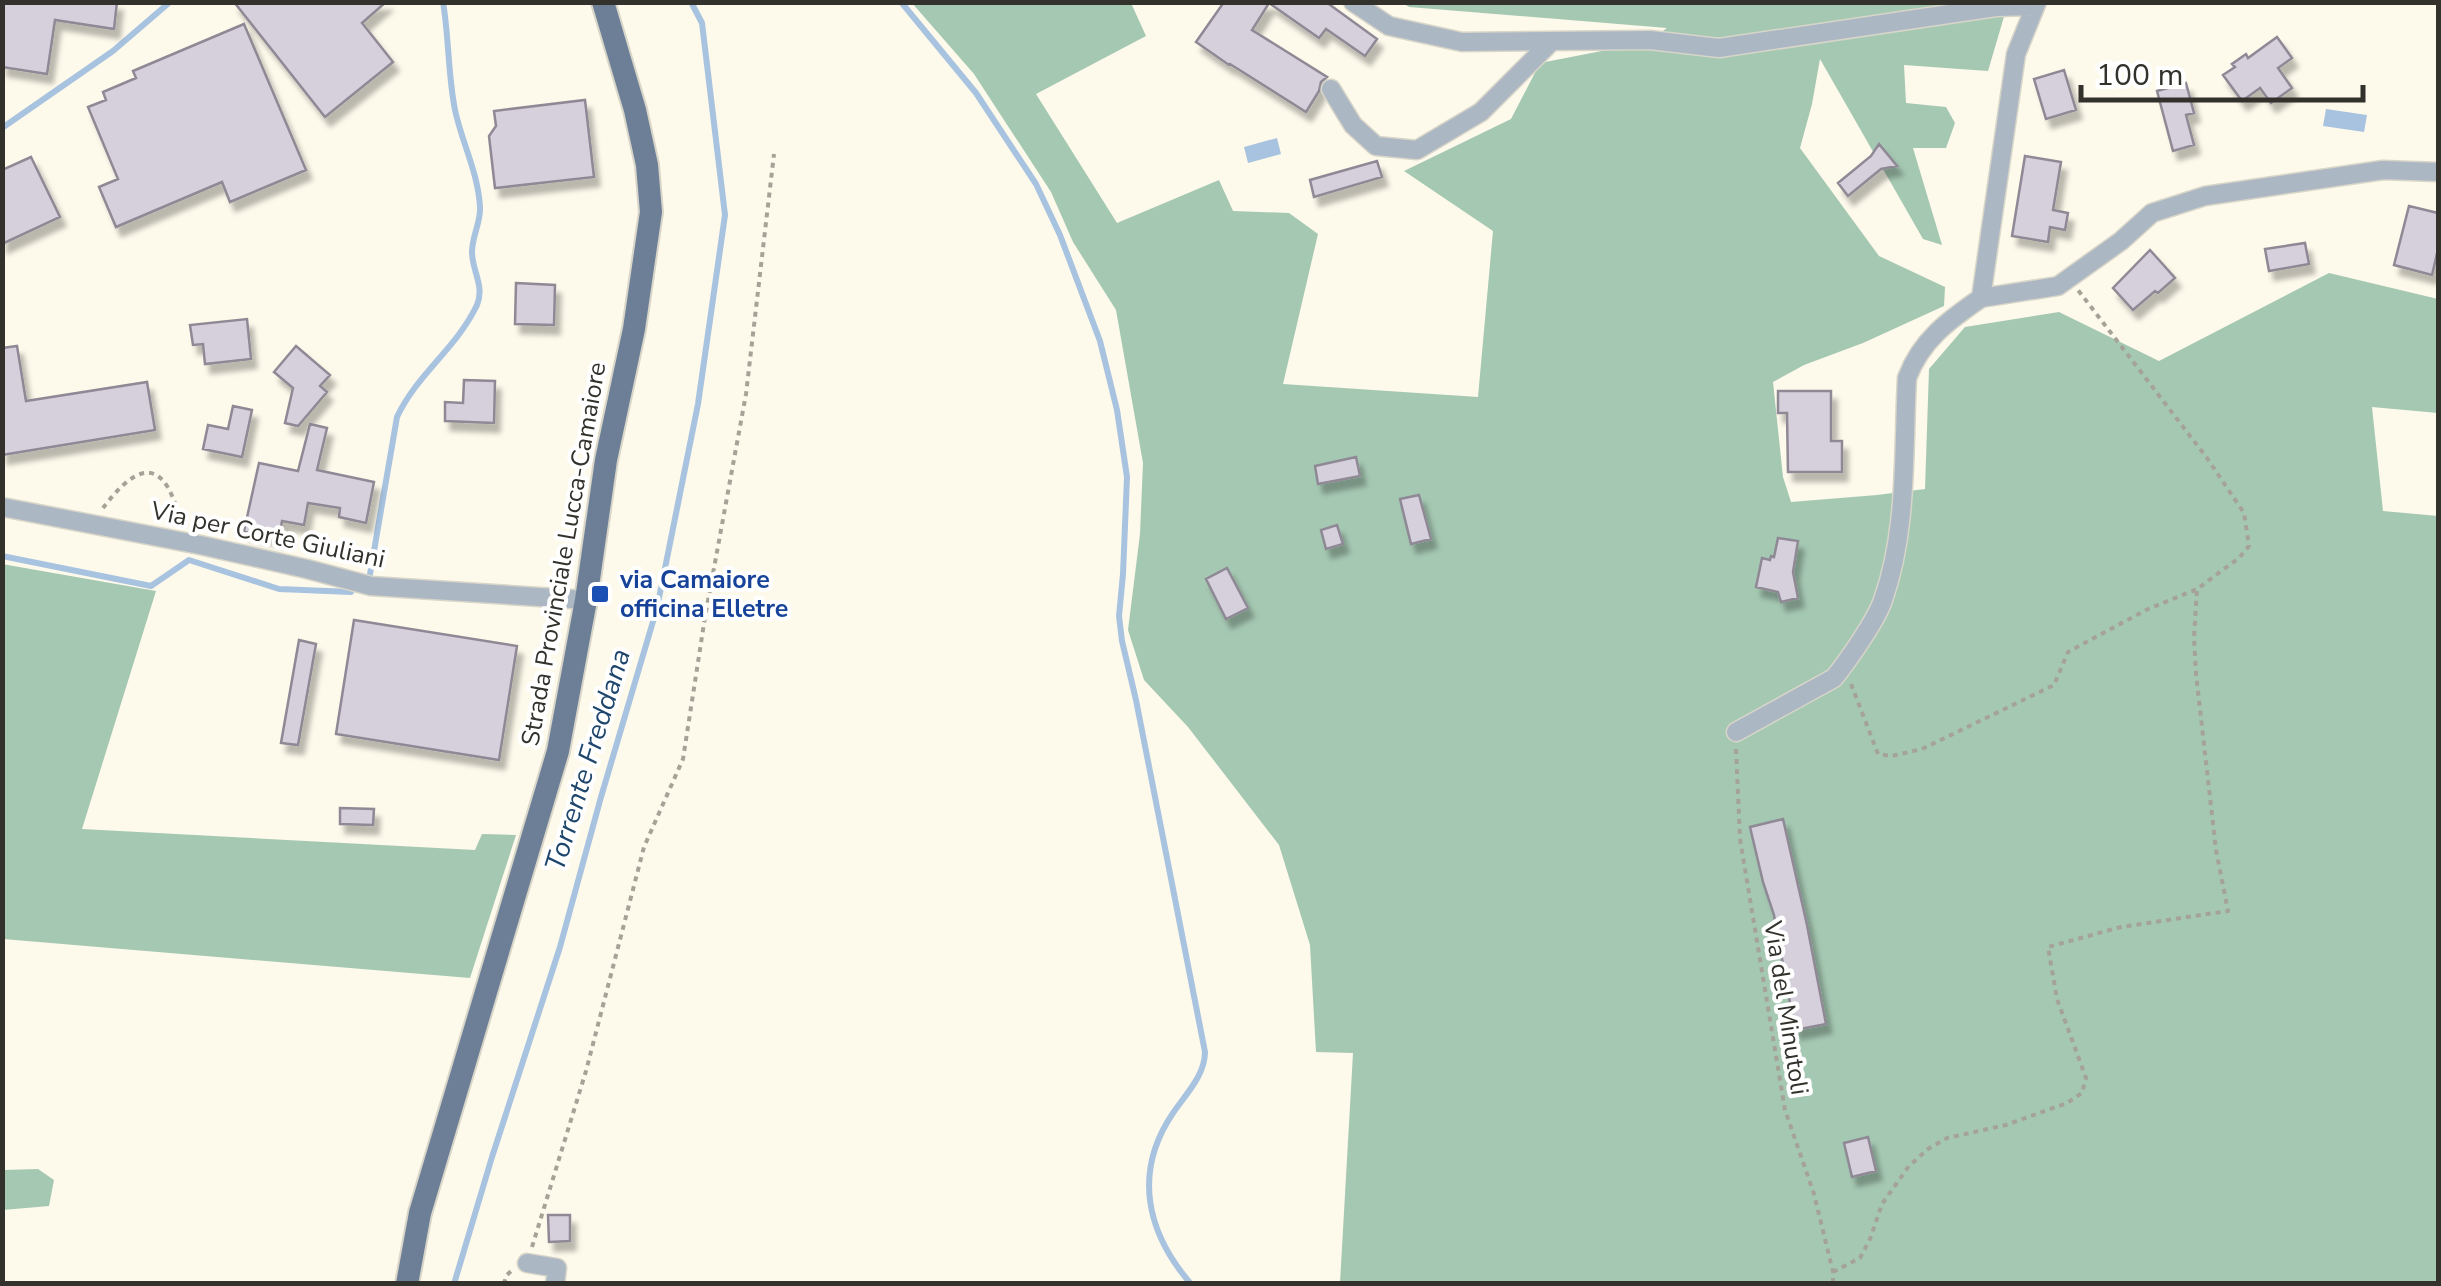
<svg xmlns="http://www.w3.org/2000/svg" width="2441" height="1286" font-family="'Nunito Sans',sans-serif">
<style>
.forest{fill:#a5c8b2}
.water{fill:#a8c3df}
.lines{fill:none;stroke-linecap:round;stroke-linejoin:round}
.stream{stroke:#a8c3df;stroke-width:6}
.building{fill:#d6d0dd;stroke:#8e8995;stroke-width:2.5;filter:url(#shadow)}
.minor-casing{stroke:#d8d5c9;stroke-width:21}
.major-casing{stroke:#d8d5c9;stroke-width:26}
.path{stroke:#a5a298;stroke-width:4;stroke-dasharray:5 5;stroke-linecap:butt}
.minor{stroke:#acb7c4;stroke-width:18}
.major{stroke:#6d7f96;stroke-width:22}
.transit-dot{fill:#1a4fb4;stroke:#fff;stroke-width:4}
.labels{text-anchor:middle;dominant-baseline:central;stroke-width:8;stroke-linejoin:round;paint-order:stroke}
.street-label{font-size:25px;fill:#32312c;stroke:#fff}
.transit-label{font-size:25px;font-weight:bold;fill:#164399;stroke:#fff;text-anchor:start}
.water-label{font-size:28px;font-style:italic;fill:#1e466c;stroke:#fff}
</style>
<defs>
<filter id="shadow"><feDropShadow dx="5.5" dy="9" stdDeviation="2.5" flood-color="#0004"/></filter>
</defs>
<rect width="100%" height="100%" fill="#fdf9eb"/>
<!-- forest -->
<path class="forest" d="M 912,3 L 1131,3 L 1146,36 L 1036,94 L 1117,223 L 1219,180 L 1233,211 L 1289,213 L 1318,234 L 1283,384 L 1478,397 L 1493,231 L 1404,171 L 1511,119 L 1540,63 L 1648,42 L 1667,28 L 1409,7 L 1403,3 L 2008,3 L 1988,71 L 1904,65 L 1906,103 L 1946,107 L 1955,123 L 1946,148 L 1913,148 L 1942,245 L 1923,239 L 1820,59 L 1812,104 L 1800,148 L 1879,256 L 1945,287 L 1944,306 L 1863,343 L 1804,365 L 1773,382 L 1783,477 L 1791,502 L 1877,495 L 1925,489 L 1929,369 L 1965,327 L 2059,312 L 2159,361 L 2329,273 L 2438,299 L 2438,413 L 2372,407 L 2383,511 L 2438,516 L 2438,1283 L 1340,1283 L 1353,1053 L 1316,1052 L 1310,945 L 1279,845 L 1188,727 L 1144,680 L 1128,630 L 1140,534 L 1143,463 L 1116,310 L 1073,242 L 1051,192 L 974,74 Z
M 2,564 L 156,591 L 82,829 L 475,850 L 482,834 L 516,835 L 470,978 L 3,939 Z
M 38,1169 L 54,1180 L 49,1206 L 3,1210 L 3,1170 Z"/>
<!-- water -->
<path class="water" d="M 2326,109 L 2367,115 L 2364,132 L 2323,126 Z
M 1277,138 L 1281,154 L 1248,163 L 1244,147 Z"/>
<g class="lines">
<!-- stream -->
<path class="stream" d="M 901,2 L 976,93 L 1036,184 L 1060,235 L 1100,341 L 1117,410 L 1127,477 L 1123,574 L 1119,616 L 1122,641 L 1136,700 L 1205,1052 C 1205,1075 1186,1094 1173,1113 C 1133,1172 1146,1232 1191,1284
M 2,128 L 113,51 L 170,2
M 2,556 L 151,586 L 189,560 L 279,589 L 351,592
M 369,580 L 397,417 C 417,374 456,349 477,305 C 485,286 472,271 472,252 C 472,236 481,222 480,207 C 478,172 462,143 455,110 C 448,75 449,38 443,2
M 454,1284 L 492,1157 L 560,947 L 601,797 L 657,608 L 698,404 L 725,215 L 702,23 L 691,2"/>
</g>
<!-- building -->
<path class="building" d="M 2,2 L 117,2 L 114,29 L 55,20 L 47,74 L 2,67 Z
M 234,2 L 386,2 L 362,23 L 393,62 L 325,117 Z
M 1224,2 L 1326,2 L 1377,39 L 1365,56 L 1326,29 L 1319,38 L 1269,3 L 1252,30 L 1327,77 L 1321,82 L 1319,91 L 1306,112 L 1230,64 L 1229,65 L 1196,42 Z
M 244,24 L 306,170 L 230,202 L 222,182 L 116,227 L 99,187 L 118,179 L 88,107 L 106,100 L 103,92 L 136,78 L 133,71 Z
M 2277,37 L 2292,58 L 2278,68 L 2292,88 L 2271,103 L 2260,88 L 2242,101 L 2223,75 L 2235,67 L 2232,64 L 2246,54 L 2248,58 Z
M 2064,70 L 2076,110 L 2046,119 L 2034,79 Z
M 2186,83 L 2194,113 L 2186,115 L 2194,145 L 2173,151 L 2157,91 Z
M 585,100 L 594,177 L 495,188 L 489,136 L 496,126 L 494,111 Z
M 1879,144 L 1897,166 L 1881,169 L 1848,196 L 1838,183 L 1871,156 Z
M 2025,156 L 2061,162 L 2053,210 L 2068,213 L 2065,230 L 2050,227 L 2048,242 L 2012,236 Z
M 31,157 L 60,217 L 2,244 L 2,170 Z
M 1377,161 L 1382,177 L 1314,197 L 1310,180 Z
M 2409,206 L 2438,213 L 2438,249 L 2432,275 L 2394,265 Z
M 2305,243 L 2309,264 L 2269,271 L 2265,249 Z
M 2150,250 L 2175,278 L 2158,293 L 2155,291 L 2133,310 L 2113,288 Z
M 516,283 L 555,285 L 554,325 L 515,324 Z
M 247,319 L 251,359 L 205,364 L 203,344 L 193,345 L 190,325 Z
M 17,346 L 26,401 L 147,382 L 155,430 L 2,455 L 2,348 Z
M 296,346 L 330,375 L 320,386 L 327,392 L 298,426 L 285,423 L 293,388 L 274,372 Z
M 464,380 L 495,381 L 494,423 L 445,421 L 445,402 L 463,403 Z
M 1778,391 L 1831,391 L 1831,441 L 1842,441 L 1842,472 L 1788,472 L 1787,413 L 1778,413 Z
M 233,406 L 252,410 L 242,457 L 203,449 L 208,425 L 228,429 Z
M 310,424 L 327,428 L 317,470 L 374,482 L 366,523 L 339,517 L 340,508 L 308,503 L 304,525 L 282,521 L 279,538 L 244,531 L 259,463 L 298,471 Z
M 1356,457 L 1360,476 L 1318,484 L 1315,466 Z
M 1419,495 L 1431,539 L 1411,544 L 1400,499 Z
M 1337,525 L 1343,544 L 1326,549 L 1321,530 Z
M 1778,538 L 1798,541 L 1793,572 L 1798,598 L 1781,602 L 1778,592 L 1756,587 L 1762,558 L 1770,560 L 1771,556 L 1774,557 Z
M 1227,568 L 1248,608 L 1226,619 L 1206,579 Z
M 354,620 L 517,646 L 499,760 L 336,734 Z
M 299,640 L 316,644 L 298,745 L 281,743 Z
M 340,808 L 374,809 L 373,825 L 340,824 Z
M 1783,819 L 1807,925 L 1826,1024 L 1795,1030 L 1774,915 L 1763,882 L 1750,827 Z
M 1868,1137 L 1876,1171 L 1852,1177 L 1844,1143 Z
M 548,1215 L 570,1215 L 570,1241 L 549,1242 Z"/>
<g class="lines">
<!-- minor casing -->
<g class="minor-casing">
<path id="minor" d="M 1353,2 L 1389,26 L 1462,42 L 1650,40 L 1719,48 L 1996,7 L 2034,6
M 1331,89 L 1353,125 L 1376,146 L 1417,150 L 1481,112 L 1552,41
M 1981,298 L 2058,286 L 2121,241 L 2152,213 L 2205,196 L 2383,170 L 2438,172
M 2,507 L 200,545 L 307,569 L 371,586 L 586,600
M 1736,732 L 1834,678 C 1847,662 1877,619 1883,600 C 1908,529 1903,452 1907,378 C 1921,340 1949,320 1981,298 L 2016,54 L 2037,2
M 527,1263 L 557,1268 L 555,1284"/>
</g>
<!-- major casing -->
<g class="major-casing">
<path id="major" d="M 407,1284 L 420,1213 L 558,751 L 586,600 L 606,460 L 634,329 L 651,212 L 647,165 L 635,110 L 603,2"/>
</g>
<!-- path -->
<path class="path" d="M 103,508 C 117,490 146,453 167,486 C 174,497 178,513 182,525
M 1851,684 L 1878,754 L 1892,756 L 1922,749 L 2054,685 L 2068,652 L 2146,610 L 2197,589 L 2239,558 L 2249,546 L 2244,513 L 2207,458 L 2078,290
M 1736,749 L 1740,839 L 1785,1110 L 1814,1194 L 1833,1272 L 1833,1284
M 532,1247 L 586,1071 L 644,847 L 683,759 L 705,617 L 746,394 L 774,154
M 1833,1272 L 1860,1258 L 1870,1239 L 1882,1204 L 1909,1166 L 1928,1149 L 1947,1138 L 2006,1125 L 2067,1103 L 2082,1093 L 2086,1078 L 2057,999 L 2048,947 L 2121,927 L 2228,911 L 2216,850 L 2196,674 L 2194,638 L 2197,589
M 504,1284 L 506,1276 L 511,1271"/>
<!-- minor -->
<use href="#minor" class="minor"/>
<!-- major -->
<use href="#major" class="major"/>
</g>
<!-- markers -->
<rect class="transit-dot" x="590" y="584" width="20" height="20" rx="5"/>
<g class="labels">
<!-- street labels -->
<g class="street-label">
<text transform="translate(268 535) rotate(12)">Via per Corte Giuliani</text>
<text transform="translate(564 554) rotate(-80)">Strada Provinciale Lucca-Camaiore</text>
<text transform="translate(1786 1008) rotate(81)">Via del Minutoli</text>
</g>
<!-- transit labels -->
<g class="transit-label">
<text x="620" y="580">via Camaiore<tspan x="620" dy="29">officina Elletre</tspan></text>
</g>
<!-- water labels -->
<g class="water-label">
<text transform="translate(588 760) rotate(-73)">Torrente Freddana</text>
</g>
</g>
<!-- border -->
<rect width="2441" height="1286" fill="none" stroke="#32312c" stroke-width="10"/>
<!-- scale -->
<path d="M2081 85v15h282v-15" fill="none" stroke="#32312c" stroke-width="5"/>
<text x="2096" y="85" font-size="30" fill="#32312c" stroke="#ffffff" stroke-width="8" paint-order="stroke">100 m</text>
</svg>
